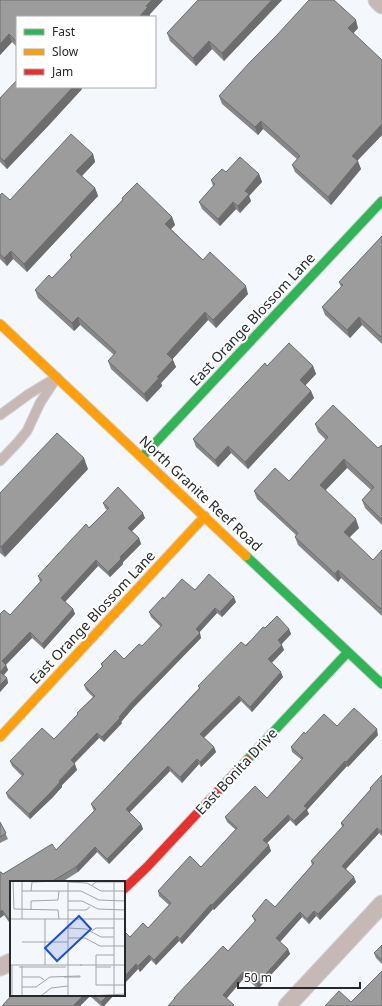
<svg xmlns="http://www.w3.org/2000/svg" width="382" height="1006" font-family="'Noto Sans',sans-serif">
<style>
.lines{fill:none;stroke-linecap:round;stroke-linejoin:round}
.lane-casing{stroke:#d0d2d5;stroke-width:11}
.street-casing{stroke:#d0d2d5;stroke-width:19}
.fast-casing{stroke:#d0d2d5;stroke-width:11}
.slow-casing{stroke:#d0d2d5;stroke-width:11}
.jam-casing{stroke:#d0d2d5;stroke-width:11}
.lane{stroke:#c6b8b5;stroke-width:9}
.street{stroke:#c6b8b5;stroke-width:17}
.fast{stroke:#30b455;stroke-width:9}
.slow{stroke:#ff9f0a;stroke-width:9}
.jam{stroke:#e5322d;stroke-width:9}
.wall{fill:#868687}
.shaded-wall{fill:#6d6d6e}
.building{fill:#9c9c9d;stroke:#6d6d6e}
.labels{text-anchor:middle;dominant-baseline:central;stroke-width:4;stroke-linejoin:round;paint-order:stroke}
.street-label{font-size:14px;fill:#26282b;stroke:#fff}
.inset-road{fill:none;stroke:#a2a4a8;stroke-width:1}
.view{fill:#1d4ed8;fill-opacity:0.15;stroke:#1d4ed8;stroke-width:2}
.inset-edge{fill:none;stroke:#26282b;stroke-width:2}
</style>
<rect width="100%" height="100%" fill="#f4f7fb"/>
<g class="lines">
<!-- lane casing -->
<g class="lane-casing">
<path id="lane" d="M 0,415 L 29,394 L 57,377 L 40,403 L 27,431 L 18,442 L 0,461"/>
</g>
<!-- street casing -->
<g class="street-casing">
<path id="street" d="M 377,0 L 382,5
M 0,967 L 11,962
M 287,1006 L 382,904"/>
</g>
<!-- fast casing -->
<g class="fast-casing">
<path id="fast" d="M 142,457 L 382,201
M 246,556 L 382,684
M 247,760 L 348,652"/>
</g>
<!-- slow casing -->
<g class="slow-casing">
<path id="slow" d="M 0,324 L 246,556
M 0,737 L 205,516"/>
</g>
<!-- jam casing -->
<g class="jam-casing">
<path id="jam" d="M 124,889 L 147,867 L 247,760"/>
</g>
<!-- lane -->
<use href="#lane" class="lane"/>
<!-- street -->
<use href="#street" class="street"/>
<!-- fast -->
<use href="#fast" class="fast"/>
<!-- slow -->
<use href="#slow" class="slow"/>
<!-- jam -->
<use href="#jam" class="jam"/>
</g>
<!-- wall -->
<path class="wall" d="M 0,0 L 163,0 L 150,14 L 150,15 L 149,17 L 17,17 L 17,47 L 12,42 L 0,55 Z
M 198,0 L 282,0 L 224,61 L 212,49 L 196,66 L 170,41 L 167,33 Z
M 358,28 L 353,33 L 382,135 L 357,161 L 361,169 L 331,205 L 295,172 L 292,165 L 297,159 L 263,129 L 258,135 L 222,104 L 219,96 Z
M 17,87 L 81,87 L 82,89 L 49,125 L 7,169 L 0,162 L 0,98 Z
M 93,154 L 95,162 L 82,176 L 95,188 L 98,196 L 27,272 L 13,259 L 7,266 L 0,259 L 0,195 L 10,200 Z
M 226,172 L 259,174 L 262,182 L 249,196 L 251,201 L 240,213 L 236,209 L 220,226 L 202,209 L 199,202 L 213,186 L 211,180 Z
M 122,198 L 172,217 L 175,225 L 171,229 L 203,260 L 248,294 L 216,328 L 208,320 L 188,342 L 172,359 L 176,367 L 161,383 L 162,386 L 147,402 L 111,369 L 108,361 L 114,355 L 80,325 L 74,331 L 38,298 L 35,290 L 52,278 L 71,258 L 70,255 L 122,200 Z
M 382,236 L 382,344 L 362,325 L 350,338 L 325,315 L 322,307 L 341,287 L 339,282 Z
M 267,366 L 313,366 L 316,374 L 305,385 L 311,391 L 314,398 L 248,469 L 231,453 L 218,467 L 196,447 L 193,439 Z
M 315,424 L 378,448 L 382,445 L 382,525 L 365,508 L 362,500 L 371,490 L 347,468 L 325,490 L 359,528 L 349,537 L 373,560 L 382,550 L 382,616 L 341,578 L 338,582 L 298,545 L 295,537 L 296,535 L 257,499 L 254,491 L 289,481 L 326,440 L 318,432 Z
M 88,469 L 5,557 L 0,553 L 0,493 Z
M 103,503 L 145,518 L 132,531 L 139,538 L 141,544 L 123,562 L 123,564 L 110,577 L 98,566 L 65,602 L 73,609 L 75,614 L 44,649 L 32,638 L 6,665 L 8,670 L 4,675 L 7,678 L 8,683 L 0,692 L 10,615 L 40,582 L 38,576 L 107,510 L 105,508 Z
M 195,590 L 236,602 L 222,617 L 217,613 L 199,632 L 201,638 L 133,708 L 121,722 L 122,723 L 104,742 L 99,738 L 74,764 L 77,770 L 62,785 L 62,787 L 52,798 L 30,819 L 8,798 L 6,793 L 22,776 L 12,766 L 10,761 L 54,739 L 78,715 L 77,713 L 93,697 L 86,690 L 84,685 L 102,667 L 101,664 L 124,659 L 142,646 L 161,627 L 151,617 L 149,612 L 164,599 Z
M 265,628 L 289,629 L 291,634 L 281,644 L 284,650 L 272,663 L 283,677 L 252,712 L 241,701 L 204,738 L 214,747 L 216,752 L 201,767 L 199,764 L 182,783 L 170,771 L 129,813 L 141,824 L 143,829 L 109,864 L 97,852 L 78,872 L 62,882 L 11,882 L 11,925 L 4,915 L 0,918 L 3,874 L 56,850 L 94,811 L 93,809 L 91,804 L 199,688 L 198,686 Z
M 337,726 L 378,735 L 348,767 L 347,766 L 307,810 L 309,814 L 296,826 L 290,820 L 267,843 L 271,851 L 214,910 L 213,909 L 182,944 L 179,941 L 156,965 L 151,960 L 140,972 L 138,969 L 124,984 L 124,931 L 130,937 L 148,928 L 169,905 L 159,896 L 158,891 L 201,867 L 236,830 L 227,822 L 225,817 L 267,798 L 302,760 L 292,752 L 291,747 L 305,734 Z
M 382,775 L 382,836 L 379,833 L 346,869 L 356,882 L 320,920 L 316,916 L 309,924 L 302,917 L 280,942 L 288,949 L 290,954 L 258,989 L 245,977 L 227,998 L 174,999 L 174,998 L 228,951 L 238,940 L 255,922 L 252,916 L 275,907 L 312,865 L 311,861 L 342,827 L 341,823 L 371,789 L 370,788 Z
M 0,822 L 8,839 L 0,843 Z
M 382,945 L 382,964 L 376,958 L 374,953 Z
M 12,995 L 114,995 L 104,1006 L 101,1006 L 90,996 L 80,1006 L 2,1006 Z"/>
<!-- shaded-wall -->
<path class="shaded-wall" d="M 152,0 L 163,0 L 150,14 L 150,15 L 149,17 L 139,17 L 146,6 Z
M 272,0 L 282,0 L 224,61 L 222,53 Z
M 356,20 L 358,28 L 351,36 L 348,28 Z
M 9,34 L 12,42 L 0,55 L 0,44 Z
M 209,41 L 212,49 L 196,66 L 193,58 Z
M 73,87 L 81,87 L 82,89 L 49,125 L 7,169 L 4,161 Z
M 261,121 L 263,129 L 258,135 L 255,127 Z
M 382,124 L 382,135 L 354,164 L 352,156 Z
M 93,154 L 95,162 L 79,179 L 76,171 Z
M 358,161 L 361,169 L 331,205 L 328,197 Z
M 259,174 L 262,182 L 249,196 L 251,201 L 240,213 L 238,206 L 245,191 Z
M 95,188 L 98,196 L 27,272 L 24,264 Z
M 233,202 L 236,209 L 220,226 L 218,219 Z
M 172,217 L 175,225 L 168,232 L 165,224 Z
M 11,251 L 13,259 L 7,266 L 4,258 Z
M 246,286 L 248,294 L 216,328 L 213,320 Z
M 205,312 L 208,320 L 170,362 L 167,354 Z
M 78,317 L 80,325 L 74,331 L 72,323 Z
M 359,317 L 362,325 L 350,338 L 347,330 Z
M 173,360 L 176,367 L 161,383 L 162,386 L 147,402 L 144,394 L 157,377 Z
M 313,366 L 316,374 L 303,388 L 300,380 Z
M 311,391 L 314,398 L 248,469 L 245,462 Z
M 228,446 L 231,453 L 218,467 L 215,460 Z
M 84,458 L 88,469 L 5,557 L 1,547 Z
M 344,459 L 347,468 L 323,493 L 320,485 Z
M 143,513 L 145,518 L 130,533 L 128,528 Z
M 356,519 L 359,528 L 347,540 L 344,532 Z
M 139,538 L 141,544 L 123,562 L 123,564 L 110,577 L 108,572 L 120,557 Z
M 96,560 L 98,566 L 63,604 L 61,598 Z
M 338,570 L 341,578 L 338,582 L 335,574 Z
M 234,597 L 236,602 L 222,617 L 220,612 Z
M 215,608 L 217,613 L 198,634 L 196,629 Z
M 73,609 L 75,614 L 44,649 L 42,644 Z
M 289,629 L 291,634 L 280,646 L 278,640 Z
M 30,632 L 32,638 L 4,666 L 2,661 Z
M 200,633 L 201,638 L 133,708 L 121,722 L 122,723 L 104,742 L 102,737 L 119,717 L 131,703 Z
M 282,645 L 284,650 L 270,664 L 268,659 Z
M 6,665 L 8,670 L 2,677 L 0,672 Z
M 281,672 L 283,677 L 252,712 L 250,707 Z
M 7,678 L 8,683 L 0,692 L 0,685 Z
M 239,696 L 241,701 L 202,739 L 200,734 Z
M 377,729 L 378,735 L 348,767 L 346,762 Z
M 97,733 L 99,738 L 72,765 L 71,760 Z
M 214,747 L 216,752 L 201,767 L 200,762 Z
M 197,759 L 199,764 L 182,783 L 180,777 Z
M 345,761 L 347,766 L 307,810 L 309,814 L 296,826 L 294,821 L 304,806 Z
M 75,764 L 77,770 L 62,785 L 62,787 L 52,798 L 30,819 L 29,814 Z
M 168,766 L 170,771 L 128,814 L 126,809 Z
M 288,815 L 290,820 L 265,845 L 263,840 Z
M 141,824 L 143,829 L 109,864 L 107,859 Z
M 377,828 L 379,833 L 344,871 L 342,866 Z
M 269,845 L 271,851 L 214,910 L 212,905 Z
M 95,847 L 97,852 L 78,872 L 76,867 Z
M 354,877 L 356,882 L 320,920 L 318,914 Z
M 211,904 L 213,909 L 182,944 L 180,939 Z
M 2,910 L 4,915 L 0,918 L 0,912 Z
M 314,911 L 316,916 L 309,924 L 307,919 Z
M 300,912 L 302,917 L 278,944 L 276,938 Z
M 177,936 L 179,941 L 156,965 L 154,960 Z
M 288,949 L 290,954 L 258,989 L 257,984 Z
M 149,955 L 151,960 L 140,972 L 138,966 Z
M 136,964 L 138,969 L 124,984 L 124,977 Z
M 243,972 L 245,977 L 225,1000 L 223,995 Z
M 84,995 L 90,995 L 90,996 L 80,1006 L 73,1006 Z
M 108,995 L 114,995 L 104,1006 L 102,1006 L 101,1002 Z"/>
<!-- building -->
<path class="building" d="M 0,0 L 152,0 L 146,6 L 148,7 L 139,17 L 17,17 L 17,42 L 9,34 L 0,44 Z
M 198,0 L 272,0 L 222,53 L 209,41 L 193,58 L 167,33 Z
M 309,0 L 334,0 L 356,20 L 348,28 L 382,60 L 382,124 L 352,156 L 358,161 L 328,197 L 292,165 L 300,156 L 261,121 L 255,127 L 219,96 L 250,62 L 277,35 Z
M 17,80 L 17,87 L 73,87 L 4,161 L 0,157 L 0,98 Z
M 71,134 L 93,154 L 76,171 L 95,188 L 24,264 L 11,251 L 4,258 L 0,254 L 0,195 L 2,193 L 10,200 Z
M 240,157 L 259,174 L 245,191 L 249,194 L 238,206 L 233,202 L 218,219 L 199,202 L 215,184 L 211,180 L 222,169 L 226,172 Z
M 137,183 L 172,217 L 165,224 L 203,260 L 210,252 L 246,286 L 213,320 L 205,312 L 185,334 L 167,354 L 173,360 L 157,377 L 159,378 L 144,394 L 108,361 L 116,352 L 78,317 L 72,323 L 35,290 L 49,275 L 52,278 L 72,257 L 70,255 L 123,200 L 122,198 Z
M 382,236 L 382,338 L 359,317 L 347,330 L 322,307 L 343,285 L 339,282 Z
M 289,343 L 313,366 L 300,380 L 311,391 L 245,462 L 228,446 L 215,460 L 193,439 L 265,363 L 267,366 Z
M 333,405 L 378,448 L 382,445 L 382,520 L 362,500 L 374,487 L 344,459 L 320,485 L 356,519 L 344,532 L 373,560 L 382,550 L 382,610 L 338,570 L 335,574 L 295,537 L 298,533 L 254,491 L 275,468 L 289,481 L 328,437 L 315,424 Z
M 57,433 L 84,458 L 1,547 L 0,546 L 0,493 Z
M 118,487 L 143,513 L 128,528 L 139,538 L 120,557 L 121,559 L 108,572 L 96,560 L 61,598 L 73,609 L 42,644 L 30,632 L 2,661 L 6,665 L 0,672 L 7,678 L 0,685 L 0,614 L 4,610 L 10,615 L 42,580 L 38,576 L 58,554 L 86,524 L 89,528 L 109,508 L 103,503 Z
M 209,574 L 234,597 L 220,612 L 215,608 L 196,629 L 200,633 L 131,703 L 119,717 L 120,718 L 102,737 L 97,733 L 71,760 L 75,764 L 59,781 L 60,782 L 50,793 L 29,814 L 6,793 L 24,774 L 10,761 L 42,728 L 54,739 L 78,714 L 77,713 L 95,696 L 84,685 L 103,666 L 101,664 L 115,650 L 124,659 L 139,644 L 142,646 L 162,625 L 149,612 L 163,597 L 164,599 L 182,579 L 195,590 Z
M 277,616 L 289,629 L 278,640 L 282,645 L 268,659 L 281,672 L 250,707 L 239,696 L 200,734 L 214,747 L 200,762 L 197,759 L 180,777 L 168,766 L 126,809 L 141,824 L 107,859 L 95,847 L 76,867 L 51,882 L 11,882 L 11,922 L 2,910 L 0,912 L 0,872 L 1,872 L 3,874 L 52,844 L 56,850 L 96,809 L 91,804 L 200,688 L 198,686 L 241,642 L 246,646 L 263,627 L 265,628 Z
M 354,708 L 377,729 L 346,762 L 345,761 L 304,806 L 307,808 L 294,821 L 288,815 L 263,840 L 269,845 L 212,905 L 211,904 L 180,939 L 177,936 L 154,960 L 149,955 L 138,966 L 136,964 L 124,977 L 124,931 L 130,937 L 143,923 L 148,928 L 171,903 L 158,891 L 190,856 L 201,867 L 237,828 L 225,817 L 255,786 L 267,798 L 303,758 L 291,747 L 304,732 L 305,734 L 324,714 L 337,726 Z
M 382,775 L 382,832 L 377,828 L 342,866 L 354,877 L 318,914 L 314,911 L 307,919 L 300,912 L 276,938 L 288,949 L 257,984 L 243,972 L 223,995 L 234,1005 L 233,1006 L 168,1006 L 175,998 L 174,998 L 223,946 L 228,951 L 238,940 L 256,920 L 252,916 L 266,899 L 275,907 L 314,863 L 311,861 L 344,825 L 341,823 L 371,789 L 370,788 Z
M 0,822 L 6,833 L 0,837 Z
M 382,945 L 382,960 L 374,953 Z
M 382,971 L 382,1006 L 325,1006 L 339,991 L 351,1002 Z
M 12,995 L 84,995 L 73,1006 L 2,1006 Z
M 93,995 L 108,995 L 101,1002 Z"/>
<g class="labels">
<!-- street labels -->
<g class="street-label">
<text transform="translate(252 319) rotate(-47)">East Orange Blossom Lane</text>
<text transform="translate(201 493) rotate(43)">North Granite Reef Road</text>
<text transform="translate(92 617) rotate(-47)">East Orange Blossom Lane</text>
<text transform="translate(236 771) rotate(-47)">East Bonita Drive</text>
</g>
</g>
<!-- overview -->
<g transform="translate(10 881)">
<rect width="115" height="115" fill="#f4f7fb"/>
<path class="inset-road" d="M 3,0 L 4,28 L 48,29 L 49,38M 58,1 L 77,2 L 91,10 L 115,10M 82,4 L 86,1 L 115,1M 12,10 L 71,10 L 89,19 L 115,20M 21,10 L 22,1 L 49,0M 58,20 L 72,20 L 88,28 L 115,29M 21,29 L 21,20 L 48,19 L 49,10M 58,29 L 76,29 L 80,26M 0,38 L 115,38M 12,38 L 12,0M 58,47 L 76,48 L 91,56 L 104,56M 82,50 L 86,47 L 104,47M 58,57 L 75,57 L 90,65 L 115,65M 12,61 L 58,61M 115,65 L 115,38M 104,74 L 86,74 L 86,104 L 115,104M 0,84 L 72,84M 2,84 L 2,115M 35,84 L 35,38M 70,84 L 115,84M 9,86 L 56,86M 86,86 L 101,86M 12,96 L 30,96 L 34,99M 12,106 L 26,106 L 40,96 L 70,95 L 70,96 L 54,96M 12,115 L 12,85M 31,115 L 41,107 L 58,105M 58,115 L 58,0M 80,115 L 115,113M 104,115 L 104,0"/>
<path class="view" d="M 69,35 L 81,48 L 47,80 L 35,67 Z"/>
<rect width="115" height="115" class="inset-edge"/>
</g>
<!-- legend -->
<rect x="16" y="16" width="140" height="72" fill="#ffffff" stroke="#a8a9aa"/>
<rect x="24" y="29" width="20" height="6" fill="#30b455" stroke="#a8a9aa"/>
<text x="52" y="36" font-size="12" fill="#26282b">Fast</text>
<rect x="24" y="49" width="20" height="6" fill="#ff9f0a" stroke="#a8a9aa"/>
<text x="52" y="56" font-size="12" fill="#26282b">Slow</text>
<rect x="24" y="69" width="20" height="6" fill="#e5322d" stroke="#a8a9aa"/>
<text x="52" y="76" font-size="12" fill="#26282b">Jam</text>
<!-- scale -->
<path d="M238 982v6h122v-6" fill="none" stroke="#26282b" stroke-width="2"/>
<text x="244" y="982" font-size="12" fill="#26282b" stroke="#ffffff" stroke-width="3" paint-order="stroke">50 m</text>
</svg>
